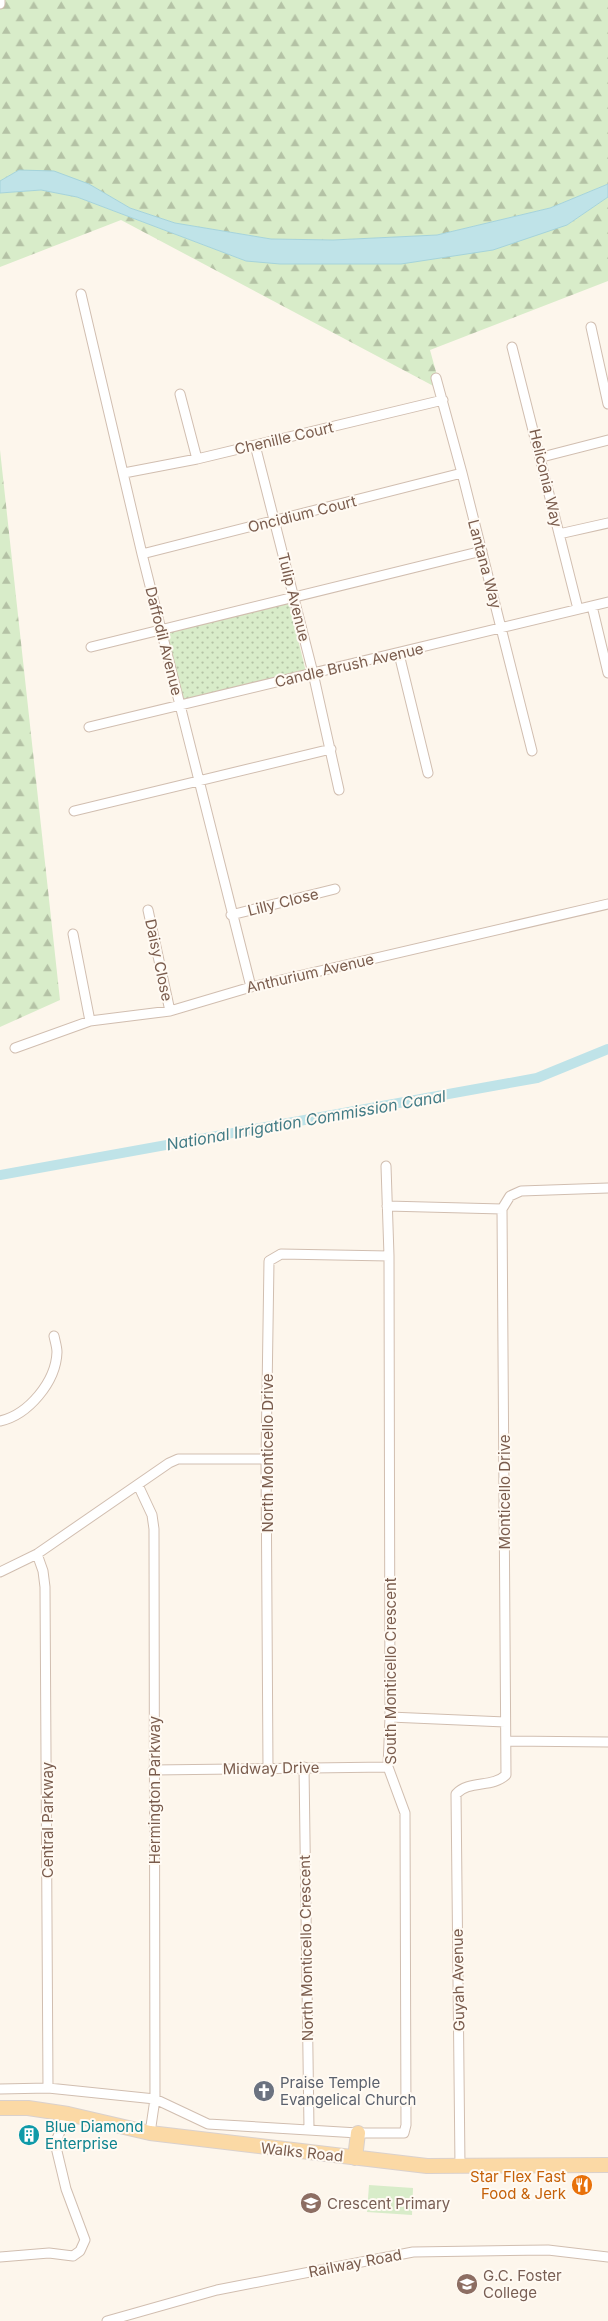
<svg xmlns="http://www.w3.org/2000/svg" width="608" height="2321" font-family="Inter,sans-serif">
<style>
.forest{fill:url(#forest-firs)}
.park{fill:url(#park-dots)}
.pitch{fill:#d8ecc9}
.water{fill:#bfe3e8;stroke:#a5d3da}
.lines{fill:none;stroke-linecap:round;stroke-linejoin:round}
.canal{stroke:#bfe3e8;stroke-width:10}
.street-casing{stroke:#d1beb0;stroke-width:11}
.primary-casing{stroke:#dad1cd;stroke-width:16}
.street{stroke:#fff;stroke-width:9}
.primary{stroke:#fbd9a5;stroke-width:14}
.labels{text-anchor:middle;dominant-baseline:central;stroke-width:4;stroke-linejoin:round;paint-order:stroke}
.street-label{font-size:15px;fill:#7a5c4d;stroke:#fffaf3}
.worship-label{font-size:15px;fill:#5b616d;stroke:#fffaf3;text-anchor:start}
.culture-label{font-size:15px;fill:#0d838f;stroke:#fffaf3;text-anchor:start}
.food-label{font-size:15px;fill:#c56008;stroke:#fffaf3;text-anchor:end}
.education-label{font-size:15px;fill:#785e54;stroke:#fffaf3;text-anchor:start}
.water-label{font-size:16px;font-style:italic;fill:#437c86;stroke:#fffaf3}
</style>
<defs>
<pattern id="forest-firs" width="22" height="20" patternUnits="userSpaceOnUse" patternTransform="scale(1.25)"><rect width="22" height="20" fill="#d8ecc9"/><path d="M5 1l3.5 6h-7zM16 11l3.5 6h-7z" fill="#b4c2a5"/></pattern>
<pattern id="park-dots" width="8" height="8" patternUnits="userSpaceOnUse" patternTransform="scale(1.25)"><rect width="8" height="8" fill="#d8ecc9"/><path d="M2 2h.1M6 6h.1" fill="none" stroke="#b4c2a5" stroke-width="1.8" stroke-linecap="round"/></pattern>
</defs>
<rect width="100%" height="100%" fill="#fdf6ec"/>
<!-- forest -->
<path class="forest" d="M 0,0 L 608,0 L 608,184 L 550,208 L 437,235 L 333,240 L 271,239 L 175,223 L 130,208 L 89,184 L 19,170 L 0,181 Z
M 41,190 L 77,197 L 246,261 L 567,225 L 608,197 L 608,281 L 430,350 L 441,390 L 121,220 L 0,267 L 0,193 Z
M 0,450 L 60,1000 L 0,1027 Z"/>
<!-- park -->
<path class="park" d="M 289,603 L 306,672 L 177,704 L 160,632 Z"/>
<!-- pitch -->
<path class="pitch" d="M 369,2185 L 413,2188 L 412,2215 L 367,2212 Z"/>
<!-- water -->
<path class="water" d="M 19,170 L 54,171 L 89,184 L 130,208 L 175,223 L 271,239 L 333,240 L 437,235 L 550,208 L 608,184 L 608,197 L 567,225 L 493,250 L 401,264 L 280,264 L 246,261 L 77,197 L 41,190 L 0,193 L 0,181 Z"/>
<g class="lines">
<!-- canal -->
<path class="canal" d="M 0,1175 L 537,1078 L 608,1049"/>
<!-- street casing -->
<g class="street-casing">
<path id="street" d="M 0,4 L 0,0
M 81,294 L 142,554 L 251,987
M 591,327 L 608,404
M 512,347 L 578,609
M 436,378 L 462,473 L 532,751
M 180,394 L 197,459
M 255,445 L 313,673 L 339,790
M 542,457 L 608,440
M 124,473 L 197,459 L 443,400
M 559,534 L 608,523
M 142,554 L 462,473
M 592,606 L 608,673
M 91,647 L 482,551
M 399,654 L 428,773
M 89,727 L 608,602
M 74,811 L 331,749
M 148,910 L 170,1011
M 231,915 L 335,889
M 73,934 L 90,1021
M 15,1048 L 90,1021 L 170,1011 L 251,987 L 608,904
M 387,1206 L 502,1209
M 502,1209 L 510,1196 L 521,1191 L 608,1188
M 0,1421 C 28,1415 56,1382 57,1352 C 57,1347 55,1341 54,1336
M 138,1485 L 152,1515 L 154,1529 L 155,2099 L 150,2133
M 37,1554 L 43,1571 L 45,1587 L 48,2088
M 0,1572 L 37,1554 L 169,1463 L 178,1459 L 266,1459
M 390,1717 L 505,1722
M 506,1741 L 608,1742
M 268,1767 L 266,1459 L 269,1261 L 281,1254 L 389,1256
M 304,1767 L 309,2129
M 153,1770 L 388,1767
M 0,2089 L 48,2088 L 155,2099 L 208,2124 L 358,2133 L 404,2133 L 406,2125 L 405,1813 L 388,1767 L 390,1717 L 389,1256 L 386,1166
M 460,2166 L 456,1794 C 469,1780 492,1788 506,1775 L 502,1209
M 0,2257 L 49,2253 L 73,2256 L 80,2251 L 85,2240 L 66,2189 L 55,2143 L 68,2114
M 107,2321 L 217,2290 L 413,2252 L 548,2250 L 608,2257"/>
</g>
<!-- primary casing -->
<g class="primary-casing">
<path id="primary" d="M 0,2108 L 28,2108 L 68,2114 L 150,2133 L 427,2166 L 608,2165
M 355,2158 L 358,2133"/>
</g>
<!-- street -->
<use href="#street" class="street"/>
<!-- primary -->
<use href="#primary" class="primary"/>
</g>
<!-- icons -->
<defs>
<g id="church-disc" transform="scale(1.125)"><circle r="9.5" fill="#6b7280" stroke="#fffaf3"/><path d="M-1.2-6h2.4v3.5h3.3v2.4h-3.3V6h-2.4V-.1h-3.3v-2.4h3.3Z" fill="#fff"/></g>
<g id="building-disc" transform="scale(1.125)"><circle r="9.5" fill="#0f9aa8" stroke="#fffaf3"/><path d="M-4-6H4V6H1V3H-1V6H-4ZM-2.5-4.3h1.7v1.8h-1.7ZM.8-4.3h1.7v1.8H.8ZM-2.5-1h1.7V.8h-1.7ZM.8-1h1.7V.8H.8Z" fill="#fff"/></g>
<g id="restaurant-disc" transform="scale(1.125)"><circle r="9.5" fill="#e8710a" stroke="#fffaf3"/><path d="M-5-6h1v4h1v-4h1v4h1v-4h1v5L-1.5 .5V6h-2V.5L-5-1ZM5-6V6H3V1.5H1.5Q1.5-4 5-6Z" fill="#fff"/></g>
<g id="school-disc" transform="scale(1.125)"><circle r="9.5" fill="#8d6e63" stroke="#fffaf3"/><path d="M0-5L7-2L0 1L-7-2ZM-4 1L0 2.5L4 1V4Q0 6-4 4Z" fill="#fff"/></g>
<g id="university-disc" transform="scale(1.125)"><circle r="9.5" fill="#8d6e63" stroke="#fffaf3"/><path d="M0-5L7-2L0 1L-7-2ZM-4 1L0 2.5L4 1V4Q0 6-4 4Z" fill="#fff"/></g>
</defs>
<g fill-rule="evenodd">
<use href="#church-disc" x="264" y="2091"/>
<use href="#building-disc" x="29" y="2135"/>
<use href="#restaurant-disc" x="582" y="2185"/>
<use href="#school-disc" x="311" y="2203"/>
<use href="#university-disc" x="467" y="2284"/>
</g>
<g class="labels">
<!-- street labels -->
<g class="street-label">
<text transform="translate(284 438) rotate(-13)">Chenille Court</text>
<text transform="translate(546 478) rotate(77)">Heliconia Way</text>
<text transform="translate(302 514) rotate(-14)">Oncidium Court</text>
<text transform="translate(485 564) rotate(75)">Lantana Way</text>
<text transform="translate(294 597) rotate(76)">Tulip Avenue</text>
<text transform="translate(164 641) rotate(76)">Daffodil Avenue</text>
<text transform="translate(349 665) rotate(-13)">Candle Brush Avenue</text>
<text transform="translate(283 902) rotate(-14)">Lilly Close</text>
<text transform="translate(159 960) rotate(78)">Daisy Close</text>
<text transform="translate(310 973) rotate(-13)">Anthurium Avenue</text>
<text transform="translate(267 1453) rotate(-90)">North Monticello Drive</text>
<text transform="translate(504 1492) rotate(-90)">Monticello Drive</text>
<text transform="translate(390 1671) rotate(-90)">South Monticello Crescent</text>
<text transform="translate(271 1768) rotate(-1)">Midway Drive</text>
<text transform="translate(154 1790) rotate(-90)">Hermington Parkway</text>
<text transform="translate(47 1820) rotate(-90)">Central Parkway</text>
<text transform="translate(306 1948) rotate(-91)">North Monticello Crescent</text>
<text transform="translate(458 1980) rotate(-91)">Guyah Avenue</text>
<text transform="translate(302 2152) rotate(6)">Walks Road</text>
<text transform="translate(355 2263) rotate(-11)">Railway Road</text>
</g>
<!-- worship labels -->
<g class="worship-label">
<text x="280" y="2082">Praise Temple<tspan x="280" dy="17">Evangelical Church</tspan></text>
</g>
<!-- culture labels -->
<g class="culture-label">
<text x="45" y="2126">Blue Diamond<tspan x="45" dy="17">Enterprise</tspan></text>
</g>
<!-- food labels -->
<g class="food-label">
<text x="566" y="2176">Star Flex Fast<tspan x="566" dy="17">Food &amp; Jerk</tspan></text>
</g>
<!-- education labels -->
<g class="education-label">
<text x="327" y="2203">Crescent Primary</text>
<text x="483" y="2275">G.C. Foster<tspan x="483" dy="17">College</tspan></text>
</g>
<!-- water labels -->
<g class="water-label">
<text transform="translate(306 1120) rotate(-10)">National Irrigation Commission Canal</text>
</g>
</g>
</svg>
